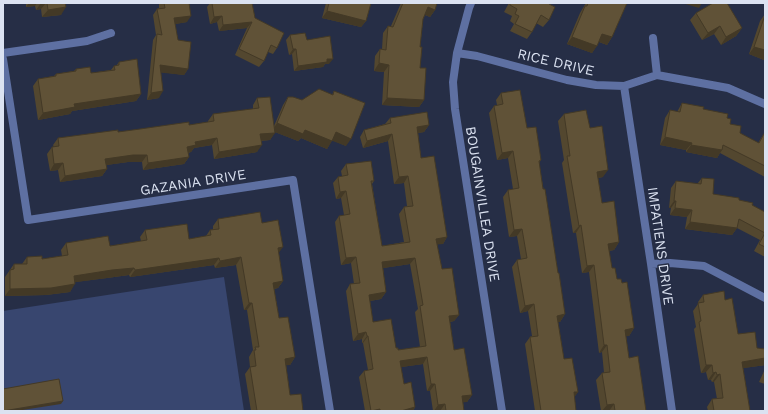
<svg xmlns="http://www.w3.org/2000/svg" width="768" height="414" font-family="'Work Sans',sans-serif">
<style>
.green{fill:#38466f}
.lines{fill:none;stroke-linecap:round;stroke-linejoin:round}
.minor{stroke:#5e70a2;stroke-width:8}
.wall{fill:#53472f;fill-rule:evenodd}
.shaded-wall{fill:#433926}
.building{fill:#605237;stroke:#433926;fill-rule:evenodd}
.labels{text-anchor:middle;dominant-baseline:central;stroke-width:3;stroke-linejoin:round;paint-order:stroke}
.street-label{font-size:14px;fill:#dbe2f1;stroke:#262e46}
</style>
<rect width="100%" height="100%" fill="#262e46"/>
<!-- green -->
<path class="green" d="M 224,277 L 244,411 L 3,411 L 3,311 Z"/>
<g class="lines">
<!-- minor -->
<path class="minor" d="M 471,3 L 469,8 L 457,53 L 453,82 L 455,109 L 502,411
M 653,38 L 657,75
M 3,53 L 87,41 L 111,33
M 457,53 L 477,56 L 567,80 L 596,85 L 624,86 L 657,75 L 728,88 L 765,104
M 3,59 L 28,220 L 293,180 L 330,411
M 624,86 L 651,264 L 672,411
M 651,264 L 670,263 L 704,266 L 765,298"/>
</g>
<!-- wall -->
<path class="wall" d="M 26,3 L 65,3 L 61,15 L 42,17 L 41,9 L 36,10 L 35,6 L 26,7 Z
M 159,3 L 189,3 L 187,22 L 175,24 L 178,40 L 188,69 L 184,75 L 161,72 L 159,98 L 147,100 L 153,40 L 156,35 L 153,15 L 157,9 L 159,8 Z
M 210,3 L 252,3 L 255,18 L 277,48 L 273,54 L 268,52 L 264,61 L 259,67 L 235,55 L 247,28 L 219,31 L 217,22 L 210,24 L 207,7 Z
M 326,3 L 371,3 L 366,21 L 361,27 L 322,18 Z
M 401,3 L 437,3 L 435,10 L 430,17 L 425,15 L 423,19 L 420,47 L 420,68 L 424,100 L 419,107 L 382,105 L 384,72 L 374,71 L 375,56 L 380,49 L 382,49 L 383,33 L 388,26 L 391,26 Z
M 509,3 L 549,3 L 549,20 L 543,27 L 536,23 L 532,32 L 527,39 L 510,31 L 514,24 L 510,21 L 512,16 L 504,12 Z
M 586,3 L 627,3 L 612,37 L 607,45 L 599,42 L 592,53 L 567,44 L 580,13 Z
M 696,13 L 742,28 L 736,36 L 721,45 L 714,34 L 702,40 L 690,20 Z
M 765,14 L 765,59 L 764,60 L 749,54 L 760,21 Z
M 290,35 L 307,40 L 329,64 L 325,64 L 323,67 L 294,71 L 292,54 L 289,55 L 286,40 Z
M 119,62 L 141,94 L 136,101 L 72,111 L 70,114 L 38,120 L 33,86 L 38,79 L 54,76 L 56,74 L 74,71 L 76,69 L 91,73 L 111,70 L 114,66 L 116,66 Z
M 334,91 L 346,146 L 332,140 L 327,149 L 301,138 L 298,141 L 275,132 L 270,140 L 261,141 L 257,152 L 214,159 L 212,145 L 194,148 L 191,152 L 188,153 L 189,157 L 184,164 L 143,170 L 142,162 L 128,162 L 106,165 L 107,169 L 102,176 L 60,182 L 58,170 L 50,171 L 47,154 L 52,147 L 54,147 L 53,145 L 58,138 L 118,132 L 189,125 L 208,122 L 208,121 L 213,114 L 253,109 L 253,105 L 257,98 L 274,126 L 283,105 L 288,97 L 302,100 L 332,95 Z
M 501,93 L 527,128 L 541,160 L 539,163 L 558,273 L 565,314 L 560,322 L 558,322 L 564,359 L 578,392 L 574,397 L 576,411 L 535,411 L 525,344 L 530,337 L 532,336 L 528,311 L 520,313 L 512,267 L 517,260 L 521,259 L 517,236 L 509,237 L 503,197 L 508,190 L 513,189 L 508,158 L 497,160 L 489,113 L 494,106 L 497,105 L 496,100 Z
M 682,103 L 703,109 L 727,118 L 730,124 L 740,133 L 758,143 L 765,132 L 765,177 L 720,153 L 717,158 L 686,152 L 686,150 L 660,145 L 665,118 L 670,110 L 677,112 Z
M 564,114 L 590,128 L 603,177 L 598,178 L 602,203 L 619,242 L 614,250 L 609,251 L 612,268 L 617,279 L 622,283 L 634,328 L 629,336 L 626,336 L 629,358 L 646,411 L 601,411 L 596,380 L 602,373 L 604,373 L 602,352 L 599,353 L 589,272 L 582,273 L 576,233 L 573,233 L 562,163 L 564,160 L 558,121 Z
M 390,118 L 429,125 L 424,132 L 418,133 L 421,158 L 447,237 L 443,244 L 437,244 L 442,269 L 459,315 L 454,321 L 450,322 L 454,350 L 472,395 L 467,402 L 463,402 L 464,411 L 433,411 L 430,391 L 427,391 L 423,364 L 401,367 L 404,384 L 415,407 L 413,411 L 365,411 L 359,377 L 364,371 L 368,370 L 363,343 L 362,343 L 362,339 L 353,341 L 346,291 L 350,284 L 354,284 L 351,263 L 341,265 L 335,222 L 339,216 L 344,215 L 341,198 L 336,199 L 333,183 L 338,177 L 342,176 L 341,171 L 346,164 L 374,181 L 372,184 L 382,246 L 404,242 L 399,214 L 404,207 L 407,206 L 404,183 L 394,184 L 388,141 L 363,148 L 360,137 L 364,130 L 385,124 ZM 410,264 L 418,309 L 415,312 L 420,347 L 398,350 L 396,348 L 373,322 L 370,301 L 381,299 L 386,292 L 383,268 Z
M 702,178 L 713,194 L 739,200 L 752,205 L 765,212 L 765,257 L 754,251 L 760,240 L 737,228 L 732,235 L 685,229 L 687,217 L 670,215 L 671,208 L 669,208 L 671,188 L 676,181 L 697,184 Z
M 218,219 L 262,223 L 278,253 L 283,281 L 278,288 L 274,289 L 279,318 L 295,357 L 290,365 L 286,365 L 290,395 L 303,411 L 251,411 L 245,374 L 250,367 L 249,357 L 253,350 L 247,310 L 244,310 L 236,265 L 215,268 L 214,265 L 130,277 L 129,275 L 107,278 L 75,282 L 70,292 L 46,295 L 5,296 L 5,277 L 14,264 L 22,264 L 27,257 L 42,259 L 62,256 L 61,250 L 66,243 L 110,246 L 141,241 L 140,237 L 145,230 L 189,239 L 206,236 L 210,230 L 213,230 L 213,226 Z
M 703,295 L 725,300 L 738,334 L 757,348 L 765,349 L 765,365 L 743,368 L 750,411 L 708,411 L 707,407 L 712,399 L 717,399 L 714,382 L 712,382 L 711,380 L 708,380 L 706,372 L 701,373 L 694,329 L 696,327 L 693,311 L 698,304 L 698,302 Z
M 765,369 L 765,384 L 759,382 Z"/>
<!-- shaded-wall -->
<path class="shaded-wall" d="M 29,3 L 37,3 L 35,6 L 26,7 Z
M 41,3 L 46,3 L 41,9 L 36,10 Z
M 682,3 L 702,3 L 699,8 Z
M 66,7 L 61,15 L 42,17 L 48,10 Z
M 428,7 L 435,10 L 430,17 L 423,14 Z
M 327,11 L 366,21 L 361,27 L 322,18 Z
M 191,16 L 187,22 L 170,25 L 174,18 Z
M 222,16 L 217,22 L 210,24 L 214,17 Z
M 252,22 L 247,28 L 219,31 L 223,25 Z
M 720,26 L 714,34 L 702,40 L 708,33 Z
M 742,28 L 736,36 L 721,45 L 726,37 Z
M 602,34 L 612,37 L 607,45 L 597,41 Z
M 572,37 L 597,46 L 592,53 L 567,44 Z
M 754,47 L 765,50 L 765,59 L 764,60 L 749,54 Z
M 293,49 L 296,49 L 292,54 L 289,55 Z
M 327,59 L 333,59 L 329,64 L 325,64 L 323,67 L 294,71 L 298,66 Z
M 379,63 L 389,65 L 384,72 L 374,71 Z
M 160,65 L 188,69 L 184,75 L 155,72 Z
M 163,91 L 159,98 L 147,100 L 151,93 Z
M 141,94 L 136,101 L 72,111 L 70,114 L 38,120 L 43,113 L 74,104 Z
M 387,98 L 424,100 L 419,107 L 382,105 Z
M 277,123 L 305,130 L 332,141 L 327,149 L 301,138 L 298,141 L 272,131 Z
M 429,125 L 424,132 L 412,134 L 417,127 Z
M 336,132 L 351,139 L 346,146 L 330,140 Z
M 275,133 L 270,140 L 256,141 L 260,134 Z
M 392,134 L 388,141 L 363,148 L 367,141 Z
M 665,137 L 692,143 L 686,150 L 660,145 Z
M 217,138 L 212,145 L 194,148 L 191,152 L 182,154 L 187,147 L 195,142 Z
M 262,145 L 257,152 L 214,159 L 219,152 Z
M 691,145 L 722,150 L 717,158 L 686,152 Z
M 513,151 L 508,158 L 497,160 L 502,153 Z
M 133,155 L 147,155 L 142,162 L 128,162 L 100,166 L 105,159 Z
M 189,157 L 184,164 L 143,170 L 148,163 Z
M 63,163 L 58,170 L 50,171 L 54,164 Z
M 107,169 L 102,176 L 60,182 L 65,176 Z
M 608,170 L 603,177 L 592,179 L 597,172 Z
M 408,176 L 404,183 L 394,184 L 399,177 Z
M 346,191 L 341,198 L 336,199 L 340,192 Z
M 674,201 L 676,201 L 671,208 L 669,208 Z
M 675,208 L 692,210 L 687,217 L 670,215 Z
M 690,222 L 737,228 L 732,235 L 685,229 Z
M 581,225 L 576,233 L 573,233 L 579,226 Z
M 522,229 L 517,236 L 509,237 L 514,230 Z
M 447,237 L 443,244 L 432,245 L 436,239 Z
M 619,242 L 614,250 L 603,252 L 608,244 Z
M 283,247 L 278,254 L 278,248 Z
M 241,257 L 236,265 L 215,268 L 220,261 Z
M 356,257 L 351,263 L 341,265 L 346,258 Z
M 219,258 L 214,265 L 130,277 L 135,270 Z
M 415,258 L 410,264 L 377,269 L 382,262 Z
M 594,265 L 589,272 L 582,273 L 587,266 Z
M 134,268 L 129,275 L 107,278 L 69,283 L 74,276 L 112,270 Z
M 283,281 L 278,288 L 268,290 L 273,283 Z
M 75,284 L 70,292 L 46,295 L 5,296 L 10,289 Z
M 386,292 L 381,299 L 364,302 L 369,295 Z
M 249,303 L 252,303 L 247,310 L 244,310 Z
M 534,304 L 528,311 L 520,313 L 525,306 Z
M 565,314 L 560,322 L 552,323 L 557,316 Z
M 459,315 L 454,321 L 444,323 L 449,316 Z
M 634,328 L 629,336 L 620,337 L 625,330 Z
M 366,332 L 362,339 L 353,341 L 358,334 Z
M 367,336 L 368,336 L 363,343 L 362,343 Z
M 604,345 L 607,345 L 602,352 L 599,353 Z
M 295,357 L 290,365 L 280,366 L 285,359 Z
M 427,357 L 423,364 L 395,368 L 400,361 Z
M 765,358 L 765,365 L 737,369 L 742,362 Z
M 706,365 L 712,365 L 706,372 L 701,373 Z
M 716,372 L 711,380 L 708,380 L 713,373 Z
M 720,374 L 714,382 L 712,382 L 717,375 Z
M 431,384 L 435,384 L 430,391 L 427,391 Z
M 574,392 L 578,392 L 573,399 Z
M 472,395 L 467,402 L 457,403 L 462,396 Z
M 63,401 L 61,404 L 16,411 L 3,411 Z
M 445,404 L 440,411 L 434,411 L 438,405 Z
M 614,404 L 609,411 L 602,411 L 607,405 Z
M 415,407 L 413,411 L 401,411 Z
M 380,409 L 379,411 L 371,411 Z"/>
<!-- building -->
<path class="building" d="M 47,3 L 65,3 L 66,7 L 48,10 Z
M 164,3 L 189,3 L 191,16 L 174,18 L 178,40 L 191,42 L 188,69 L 160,65 L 163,91 L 151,93 L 157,34 L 162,35 L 157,9 L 165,8 Z
M 212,3 L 252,3 L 255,18 L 284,33 L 277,48 L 271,45 L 264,61 L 239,49 L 252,22 L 223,25 L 222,16 L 214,17 Z
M 329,3 L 371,3 L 366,21 L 327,11 Z
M 403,3 L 437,3 L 435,10 L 428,7 L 423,19 L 420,47 L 422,47 L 420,68 L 426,68 L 424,100 L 387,98 L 389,65 L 379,63 L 380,49 L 386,50 L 388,26 L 393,27 Z
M 510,3 L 549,3 L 549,4 L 555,7 L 549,20 L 541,15 L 532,32 L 515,24 L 519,16 L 515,14 L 517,9 L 510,5 Z
M 588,3 L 627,3 L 612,37 L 602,34 L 597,46 L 572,37 L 585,6 L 587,6 Z
M 713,3 L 727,3 L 742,28 L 726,37 L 720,26 L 708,33 L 696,13 Z
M 765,15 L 765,50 L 754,47 Z
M 305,33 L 307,40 L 330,36 L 333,59 L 327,59 L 327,62 L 298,66 L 296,49 L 293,49 L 290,35 Z
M 137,59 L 141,94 L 74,104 L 75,107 L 43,113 L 38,79 L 56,76 L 56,74 L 76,71 L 76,69 L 90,67 L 91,73 L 115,70 L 114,66 L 119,65 L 119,62 Z
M 319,89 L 333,95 L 334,91 L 365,103 L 351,139 L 336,132 L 332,141 L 305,130 L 303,134 L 277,123 L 288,97 L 293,97 L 302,100 Z
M 520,90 L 527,128 L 536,127 L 541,160 L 539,161 L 543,189 L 545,189 L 558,273 L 559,273 L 565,314 L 557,316 L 564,359 L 572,358 L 578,392 L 574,392 L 576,411 L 541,411 L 530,337 L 538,336 L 534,304 L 525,306 L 517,260 L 527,258 L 522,229 L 514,230 L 508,190 L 519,188 L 513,151 L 502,153 L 494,106 L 503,104 L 501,93 Z
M 270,97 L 275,133 L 260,134 L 262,145 L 219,152 L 217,138 L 195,142 L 196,145 L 187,147 L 189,157 L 148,163 L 147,155 L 133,155 L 105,159 L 107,169 L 65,176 L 63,163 L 54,164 L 52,147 L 59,146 L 58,138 L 118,130 L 118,132 L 140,129 L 189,122 L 189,125 L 214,121 L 213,114 L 259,108 L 257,98 Z
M 682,103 L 704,107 L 703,109 L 728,114 L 727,118 L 731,119 L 730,124 L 741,126 L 740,133 L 759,143 L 765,132 L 765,166 L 723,145 L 722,150 L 691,145 L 692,143 L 665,137 L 670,110 L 680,112 Z
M 586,110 L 590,128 L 602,126 L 608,170 L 597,172 L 602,203 L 614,201 L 619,242 L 608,244 L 612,268 L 615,268 L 617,279 L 621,279 L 622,283 L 627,282 L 634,328 L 625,330 L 629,358 L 638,356 L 646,411 L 615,411 L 614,404 L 607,405 L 602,373 L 610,372 L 607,345 L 604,345 L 594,265 L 587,266 L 581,225 L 579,226 L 567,156 L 570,156 L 564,114 Z
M 427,112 L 429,125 L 417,127 L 421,158 L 434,156 L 447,237 L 436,239 L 442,269 L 452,268 L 459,315 L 449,316 L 454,350 L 464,348 L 472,395 L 462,396 L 464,411 L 446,411 L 445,404 L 438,405 L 435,384 L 431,384 L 427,357 L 400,361 L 404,384 L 411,382 L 415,407 L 401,411 L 380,411 L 380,409 L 371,411 L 364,371 L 373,369 L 368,336 L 367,336 L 366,332 L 358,334 L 350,284 L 360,283 L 356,257 L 346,258 L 339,216 L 350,214 L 346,191 L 340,192 L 338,177 L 348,175 L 346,164 L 371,161 L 374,181 L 371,181 L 382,246 L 410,242 L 404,207 L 413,206 L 408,176 L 399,177 L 392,134 L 367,141 L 364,130 L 391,123 L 390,118 ZM 415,258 L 423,305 L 420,306 L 426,346 L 398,350 L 398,348 L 396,348 L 391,319 L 373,322 L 369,295 L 386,292 L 382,262 Z
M 702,178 L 714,179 L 713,194 L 739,198 L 739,200 L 753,203 L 752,205 L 765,212 L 765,233 L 739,219 L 737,228 L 690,222 L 692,210 L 675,208 L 676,201 L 674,201 L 676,181 L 701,184 Z
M 260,212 L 262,223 L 278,220 L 283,247 L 278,248 L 283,281 L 273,283 L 279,318 L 288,317 L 295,357 L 285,359 L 290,395 L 301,394 L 303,411 L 257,411 L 250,367 L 256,366 L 254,350 L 256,350 L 255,347 L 259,347 L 252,303 L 249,303 L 241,257 L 220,261 L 219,258 L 135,270 L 134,268 L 112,270 L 74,276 L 75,284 L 51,288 L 10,289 L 10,270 L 14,269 L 14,264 L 27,264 L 27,257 L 42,256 L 42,259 L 68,255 L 66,243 L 108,236 L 110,246 L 129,243 L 147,240 L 145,230 L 187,224 L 189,239 L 211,235 L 210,230 L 219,229 L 218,219 Z
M 765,233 L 765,247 L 759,244 Z
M 724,291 L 725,300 L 732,298 L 738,334 L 755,332 L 757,348 L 765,349 L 765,358 L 742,362 L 750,411 L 714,411 L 712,399 L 723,398 L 720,374 L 717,375 L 716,372 L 713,373 L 712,365 L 706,365 L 699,322 L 701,321 L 698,303 L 704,302 L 703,295 Z
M 59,379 L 63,401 L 3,411 L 3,389 Z"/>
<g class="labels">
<!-- street labels -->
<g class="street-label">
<text transform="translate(556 62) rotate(13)">RICE DRIVE</text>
<text transform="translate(193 182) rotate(-9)">GAZANIA DRIVE</text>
<text transform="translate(483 204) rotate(81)">BOUGAINVILLEA DRIVE</text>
<text transform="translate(661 246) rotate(82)">IMPATIENS DRIVE</text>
</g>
</g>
<!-- border -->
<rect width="768" height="414" fill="none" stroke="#dbe2f1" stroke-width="8"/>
</svg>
